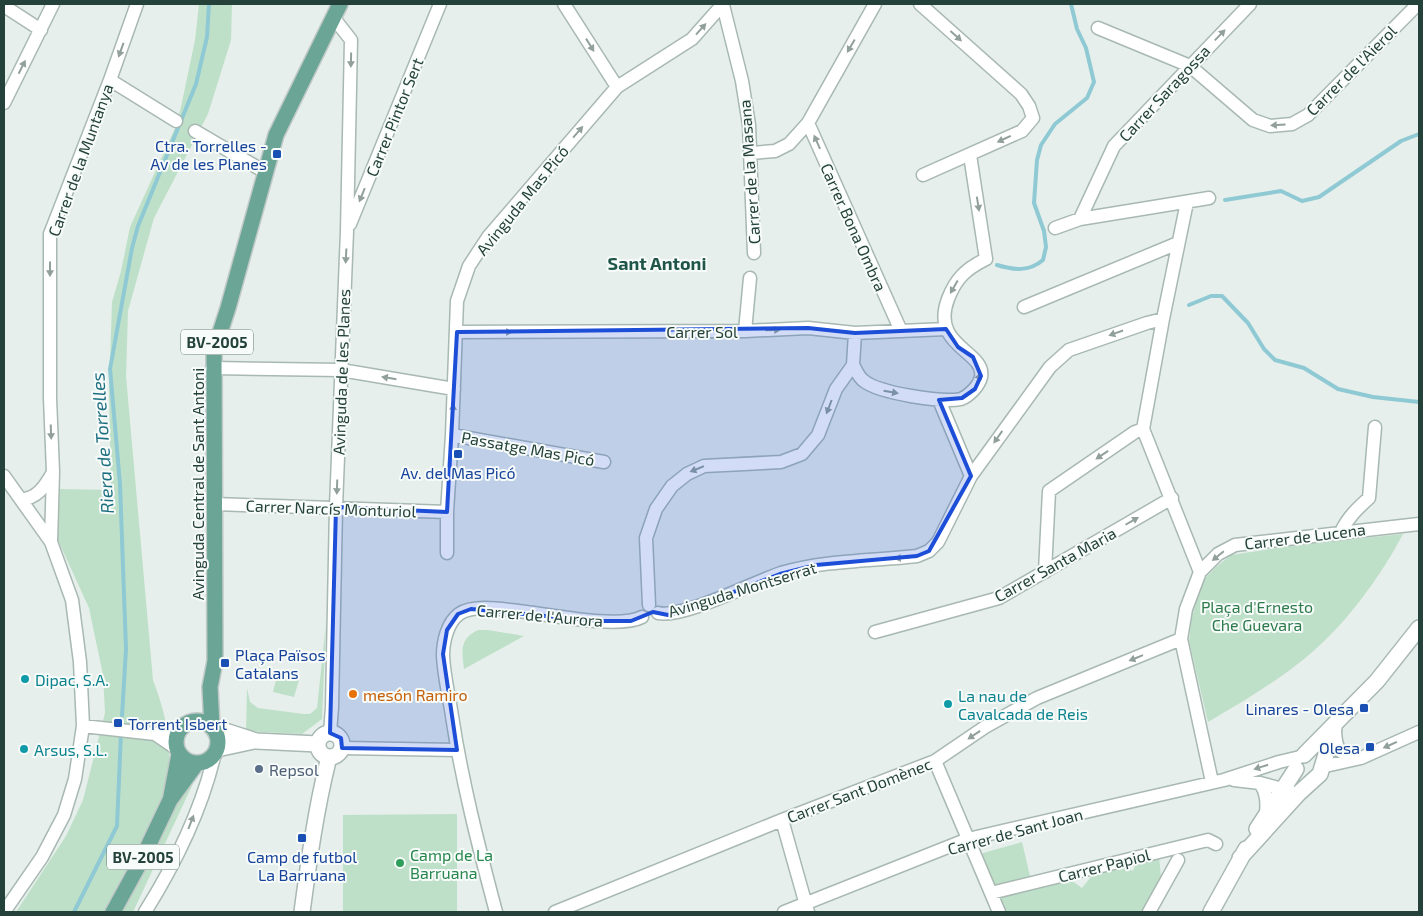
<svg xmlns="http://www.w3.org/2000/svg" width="1423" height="916" font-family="'Exo 2',sans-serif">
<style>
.green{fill:#bfe0c8}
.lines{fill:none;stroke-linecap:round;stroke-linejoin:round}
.stream{stroke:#8ec9d4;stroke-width:4}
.minor-casing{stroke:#a8b8b2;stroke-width:15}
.tertiary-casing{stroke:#a8b8b2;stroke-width:18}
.primary-casing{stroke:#c2cac8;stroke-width:18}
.minor{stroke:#fff;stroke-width:12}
.tertiary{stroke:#fff;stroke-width:15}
.primary{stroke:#6aa596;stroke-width:15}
.oneway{fill:#92a09c}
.marked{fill:#1d4ed8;fill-opacity:0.2;stroke:#1d4ed8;stroke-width:4;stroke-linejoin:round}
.transit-dot{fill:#1a4fb4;stroke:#f7fbf9;stroke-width:2}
.culture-dot{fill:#0f9aa8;stroke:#f7fbf9;stroke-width:2}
.food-dot{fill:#e8710a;stroke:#f7fbf9;stroke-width:2}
.service-dot{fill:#5c6f8a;stroke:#f7fbf9;stroke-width:2}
.leisure-dot{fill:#2e9e5b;stroke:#f7fbf9;stroke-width:2}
.labels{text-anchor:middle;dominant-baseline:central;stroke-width:4;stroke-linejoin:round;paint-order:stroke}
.shield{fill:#f7fbf9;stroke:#637a73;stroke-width:1}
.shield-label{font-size:15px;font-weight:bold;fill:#24423a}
.street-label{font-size:16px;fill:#24423a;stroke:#f7fbf9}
.transit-label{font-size:16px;fill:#164399;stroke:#f7fbf9;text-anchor:end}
.park-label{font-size:16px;fill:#2d7a4b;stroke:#f7fbf9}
.culture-label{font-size:16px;fill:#0d838f;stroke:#f7fbf9;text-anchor:start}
.food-label{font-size:16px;fill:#c56008;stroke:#f7fbf9;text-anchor:start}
.service-label{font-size:16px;fill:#4e5e75;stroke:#f7fbf9;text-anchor:start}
.leisure-label{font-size:16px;fill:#27864d;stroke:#f7fbf9;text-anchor:start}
.neighbourhood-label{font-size:18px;font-weight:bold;fill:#1f5548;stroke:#f7fbf9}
.water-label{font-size:18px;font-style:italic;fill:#1c6f80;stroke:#f7fbf9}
</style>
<rect width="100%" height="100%" fill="#e6efeb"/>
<!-- green -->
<path class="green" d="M 199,4 L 232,4 L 231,40 L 208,114 L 154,218 L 128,311 L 126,376 L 153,680 C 163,707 169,728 169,757 L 182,770 L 197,775 L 133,912 L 16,912 L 66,836 L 83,800 L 105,713 L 103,675 L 89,608 L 57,538 L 59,489 L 111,490 L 109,393 L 112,302 L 121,271 L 130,227 L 176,126 L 181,107 L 195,40 Z
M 1403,534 C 1380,578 1343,628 1304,659 C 1276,682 1239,704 1208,722 L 1189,641 L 1191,621 L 1200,587 L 1205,578 L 1216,567 L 1231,555 L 1297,545 Z
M 326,623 L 322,719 L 302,734 L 246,731 L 247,688 L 250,702 L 258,708 L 304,714 L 310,714 L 317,708 Z
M 478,630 L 488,630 L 524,636 L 464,669 C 462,651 459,639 478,630 Z
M 277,675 L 299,680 L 294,697 L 273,692 Z
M 457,814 L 457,912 L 343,912 L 343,815 Z
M 1022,842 L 1033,889 L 1068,878 L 1082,888 L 1094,873 L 1122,865 L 1133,871 L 1136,862 L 1159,856 L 1161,877 L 1159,884 L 1143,912 L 1006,912 L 982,856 L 983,853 Z"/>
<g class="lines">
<!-- stream -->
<path class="stream" d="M 1225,200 L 1281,191 L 1302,201 L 1319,197 L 1401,141 L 1419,134
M 997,265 C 1014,270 1029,272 1043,260 L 1046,247 L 1044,231 L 1034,203 L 1037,160 L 1041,145 L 1055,124 L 1087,98 L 1094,82 L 1086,48 L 1077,29 L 1071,4
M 1189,305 L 1211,296 L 1222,296 L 1248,323 L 1264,349 L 1275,360 L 1304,368 L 1338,389 L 1373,397 L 1419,402
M 122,716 L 126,649 L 120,484 L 110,369 L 132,248 L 138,226 L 196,84 L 207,37 L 209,4
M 74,912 L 117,826 L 121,733"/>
<!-- minor casing -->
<g class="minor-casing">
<path id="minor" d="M 564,4 L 617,87
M 920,4 L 1021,94 L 1029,106 L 1033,118 L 1022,131 L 923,175
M 723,5 L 742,81 L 749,125 L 754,253
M 4,6 L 41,30
M 1098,28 L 1190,66 L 1253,120 L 1270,126 L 1292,124 L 1308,115 L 1418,4
M 110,80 L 176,121
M 4,103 L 53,4
M 808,123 L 901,331
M 195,131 L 265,172
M 751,153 L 775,151 L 789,144 L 808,123 L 875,4
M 1187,202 L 1163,319 L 1143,429 L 1200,572 L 1186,609 L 1181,639 L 1212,782
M 1080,219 L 1114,146 L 1250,4
M 350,224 L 440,4
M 1055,228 L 1080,219 L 1209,198
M 1024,307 L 1178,243
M 745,331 L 750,278
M 457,332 L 745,331 L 808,328 L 855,333 L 946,329
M 853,365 C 856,370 859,378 864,381 C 879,393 942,403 961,399 C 969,396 979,386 981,377 C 986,351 930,347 948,299 C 956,278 966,269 986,259 L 970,155
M 212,368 L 341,370 L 454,389
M 939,400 L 971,476
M 452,435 L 604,462
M 4,476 L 51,542 L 72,600 L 80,662 L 83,726 L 75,779 L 64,815 L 42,857 L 4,912
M 21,499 C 37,499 45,486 52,474
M 215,504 L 447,512
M 1341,532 C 1348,517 1358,508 1369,498 L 1375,427
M 51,542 L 53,472 L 50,398 L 50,234 L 110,80 L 137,4
M 447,553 L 447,512 L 452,435 L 457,301 L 469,266 L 488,237 L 617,87 L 692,39 L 723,4
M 1045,572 L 1049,491 L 1135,432 L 1143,429
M 1200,572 L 1218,554 L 1235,545 L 1419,524
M 649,605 L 646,538 L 656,509 L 672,486 L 687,474 L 704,466 L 781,462 L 802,454 L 818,435 L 836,389 L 853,365 L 855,333
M 658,613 C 682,619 754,582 781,573 C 825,560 872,561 917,556 L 929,551 L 938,542 L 971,476 L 1050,367 L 1069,350 L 1147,323 L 1163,319
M 875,632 L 999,598 L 1172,498
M 83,726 L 155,734 L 181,728
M 1335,731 C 1336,750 1339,755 1359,758
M 330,733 L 332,707 L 336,507 L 347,231 L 351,40 L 333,17
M 155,734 L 177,749
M 342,748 L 457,750
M 935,761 L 999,912
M 1321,767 L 1361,758 L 1419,732
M 1234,780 L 1260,783 L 1290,791
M 1260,783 C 1267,793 1267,803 1266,815
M 782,820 L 808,912
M 991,893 L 1208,840 L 1216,844
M 145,912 C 175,864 202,809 215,753
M 496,912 C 479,848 462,782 452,716 C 449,696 444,676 443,656 C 443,642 447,623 459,614 C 474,603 508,610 526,612 C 553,615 619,629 642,617
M 555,912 L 782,820 L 935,761 L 985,727 L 1037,698 L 1181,639
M 784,912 L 968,839 L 1224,780 L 1279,762 L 1300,757
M 1149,912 L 1178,860"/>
</g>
<!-- tertiary casing -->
<g class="tertiary-casing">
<path id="tertiary" d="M 214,730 L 225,731 L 256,741 L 318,744
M318 745a12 12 0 1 1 24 0a12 12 0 1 1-24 0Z
M 217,749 L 254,741
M 1304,755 L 1377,681 L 1419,628
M 1257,829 L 1296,769
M 1240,858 L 1299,793 L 1320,774 L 1334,728
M 302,912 C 309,860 316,808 329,757
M 1211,912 L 1246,849"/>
</g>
<!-- primary casing -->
<g class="primary-casing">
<path id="primary" d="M176 742a21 21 0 1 1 42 0a21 21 0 1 1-42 0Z
M 212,727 L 210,687 L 215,661 L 214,351 L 228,308 L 276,135 L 340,4
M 171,796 L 179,754
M 113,912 L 141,861 L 170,800 L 197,763"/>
</g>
<!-- minor -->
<use href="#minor" class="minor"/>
<!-- tertiary -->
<use href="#tertiary" class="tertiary"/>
<!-- primary -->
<use href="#primary" class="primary"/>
</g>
<!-- one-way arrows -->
<defs><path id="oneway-solid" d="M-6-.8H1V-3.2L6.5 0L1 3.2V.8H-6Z" transform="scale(1.25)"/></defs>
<g class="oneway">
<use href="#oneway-solid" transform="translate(701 29) rotate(-48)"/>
<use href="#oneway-solid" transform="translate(1220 35) rotate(-46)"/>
<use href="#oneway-solid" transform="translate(956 36) rotate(42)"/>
<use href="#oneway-solid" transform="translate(590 45) rotate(58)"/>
<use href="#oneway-solid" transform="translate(851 46) rotate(120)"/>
<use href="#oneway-solid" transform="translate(121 50) rotate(110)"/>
<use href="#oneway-solid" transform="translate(351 60) rotate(91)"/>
<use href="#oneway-solid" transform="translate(22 67) rotate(-63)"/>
<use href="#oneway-solid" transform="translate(1278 125) rotate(176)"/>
<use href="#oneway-solid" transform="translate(578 132) rotate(-49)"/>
<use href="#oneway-solid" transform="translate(1004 139) rotate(155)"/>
<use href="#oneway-solid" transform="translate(817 142) rotate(-114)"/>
<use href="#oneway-solid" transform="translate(362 195) rotate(112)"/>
<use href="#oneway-solid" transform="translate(978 204) rotate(81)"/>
<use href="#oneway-solid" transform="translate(346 256) rotate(93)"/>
<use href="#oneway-solid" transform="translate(50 269) rotate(90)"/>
<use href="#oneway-solid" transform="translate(954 287) rotate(120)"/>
<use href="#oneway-solid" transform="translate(773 330) rotate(-2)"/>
<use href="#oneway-solid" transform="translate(505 332)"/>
<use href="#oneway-solid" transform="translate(1116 333) rotate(161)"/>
<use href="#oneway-solid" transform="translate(389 378) rotate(-171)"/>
<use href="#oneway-solid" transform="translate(978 380) rotate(-73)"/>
<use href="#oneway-solid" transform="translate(891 392) rotate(10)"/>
<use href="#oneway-solid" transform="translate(829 407) rotate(111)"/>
<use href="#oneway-solid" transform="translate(453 411) rotate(-88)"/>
<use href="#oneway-solid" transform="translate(51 432) rotate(88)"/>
<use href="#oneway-solid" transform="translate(998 437) rotate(125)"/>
<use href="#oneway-solid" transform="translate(1102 455) rotate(146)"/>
<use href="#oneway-solid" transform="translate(697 469) rotate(158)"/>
<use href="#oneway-solid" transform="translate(337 487) rotate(92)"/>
<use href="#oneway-solid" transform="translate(1132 521) rotate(-30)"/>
<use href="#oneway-solid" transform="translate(1218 556) rotate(141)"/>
<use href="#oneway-solid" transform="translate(902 558) rotate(175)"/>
<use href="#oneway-solid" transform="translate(1136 658) rotate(158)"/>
<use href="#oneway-solid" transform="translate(974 735) rotate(146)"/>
<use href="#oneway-solid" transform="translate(1390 745) rotate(156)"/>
<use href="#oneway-solid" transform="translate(1261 767) rotate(162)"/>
<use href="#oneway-solid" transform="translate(191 822) rotate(-69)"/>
</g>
<!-- marked area -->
<path class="marked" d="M 808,328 L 855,333 L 946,329 L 958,347 L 973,357 L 981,376 L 975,389 L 962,398 L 939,400 L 971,476 L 929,551 L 917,556 L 816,565 L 780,574 L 695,607 L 668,615 L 653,612 L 631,621 L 600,621 L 471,609 L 458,614 L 447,630 L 443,654 L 457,750 L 342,748 L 341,738 L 330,733 L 336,507 L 447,512 L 457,332 Z"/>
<!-- markers -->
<g class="transit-dot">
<rect x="272" y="149" width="10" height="10" rx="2.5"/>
<rect x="453" y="449" width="10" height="10" rx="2.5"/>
<rect x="220" y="658" width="10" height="10" rx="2.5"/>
<rect x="1359" y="703" width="10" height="10" rx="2.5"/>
<rect x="113" y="718" width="10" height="10" rx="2.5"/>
<rect x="1365" y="742" width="10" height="10" rx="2.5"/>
<rect x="297" y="833" width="10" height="10" rx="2.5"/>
</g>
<g class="culture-dot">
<circle cx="25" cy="679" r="5"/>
<circle cx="948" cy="704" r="5"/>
<circle cx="24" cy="749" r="5"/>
</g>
<circle class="food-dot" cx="353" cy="694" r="5"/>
<circle class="service-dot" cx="259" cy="769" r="5"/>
<circle class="leisure-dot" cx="400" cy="863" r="5"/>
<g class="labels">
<!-- shield labels -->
<g class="shield">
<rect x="181" y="329.5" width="72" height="25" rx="4"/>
<rect x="107" y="844.5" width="72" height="25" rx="4"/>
</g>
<g class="shield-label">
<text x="217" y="342">BV-2005</text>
<text x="143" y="857">BV-2005</text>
</g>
<!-- street labels -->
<g class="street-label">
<text transform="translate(1351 70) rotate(-45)">Carrer de l'Aierol</text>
<text transform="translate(1164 93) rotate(-47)">Carrer Saragossa</text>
<text transform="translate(394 117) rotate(-68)">Carrer Pintor Sert</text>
<text transform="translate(80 160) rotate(-70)">Carrer de la Muntanya</text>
<text transform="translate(749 172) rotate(-94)">Carrer de la Masana</text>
<text transform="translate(522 200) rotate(-51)">Avinguda Mas Picó</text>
<text transform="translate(854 227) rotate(66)">Carrer Bona Ombra</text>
<text x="702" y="331">Carrer Sol</text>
<text transform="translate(341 372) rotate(-88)">Avinguda de les Planes</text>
<text transform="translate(528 448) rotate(10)">Passatge Mas Picó</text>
<text transform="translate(197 484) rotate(-90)">Avinguda Central de Sant Antoni</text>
<text transform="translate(331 508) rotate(2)">Carrer Narcís Monturiol</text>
<text transform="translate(1305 536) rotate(-7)">Carrer de Lucena</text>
<text transform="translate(1055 564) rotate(-29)">Carrer Santa Maria</text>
<text transform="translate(742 589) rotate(-17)">Avinguda Montserrat</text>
<text transform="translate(540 615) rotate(5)">Carrer de l'Aurora</text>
<text transform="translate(859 790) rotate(-21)">Carrer Sant Domènec</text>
<text transform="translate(1015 831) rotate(-15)">Carrer de Sant Joan</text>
<text transform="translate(1104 865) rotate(-14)">Carrer Papiol</text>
</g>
<!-- transit labels -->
<g class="transit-label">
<text x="267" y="145">Ctra. Torrelles -<tspan x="267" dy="18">Av de les Planes</tspan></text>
<text x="458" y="472" text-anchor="middle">Av. del Mas Picó</text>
<text x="235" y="654" text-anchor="start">Plaça Països<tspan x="235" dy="18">Catalans</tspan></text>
<text x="1354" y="708">Linares - Olesa</text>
<text x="128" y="723" text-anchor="start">Torrent Isbert</text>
<text x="1360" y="747">Olesa</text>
<text x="302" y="856" text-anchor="middle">Camp de futbol<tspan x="302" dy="18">La Barruana</tspan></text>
</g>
<!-- park labels -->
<g class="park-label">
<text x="1257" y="606">Plaça d'Ernesto<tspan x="1257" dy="18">Che Guevara</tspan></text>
</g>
<!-- culture labels -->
<g class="culture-label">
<text x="35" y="679">Dipac, S.A.</text>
<text x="958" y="695">La nau de<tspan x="958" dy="18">Cavalcada de Reis</tspan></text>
<text x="34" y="749">Arsus, S.L.</text>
</g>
<!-- food labels -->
<g class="food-label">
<text x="363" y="694">mesón Ramiro</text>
</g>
<!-- service labels -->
<g class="service-label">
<text x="269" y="769">Repsol</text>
</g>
<!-- leisure labels -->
<g class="leisure-label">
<text x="410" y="854">Camp de La<tspan x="410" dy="18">Barruana</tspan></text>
</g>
<!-- neighbourhood labels -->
<g class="neighbourhood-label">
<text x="657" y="263">Sant Antoni</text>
</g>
<!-- water labels -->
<g class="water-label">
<text transform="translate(102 443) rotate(-94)">Riera de Torrelles</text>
</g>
</g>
<!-- border -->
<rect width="1423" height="916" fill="none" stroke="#24423a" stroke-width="10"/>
</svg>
